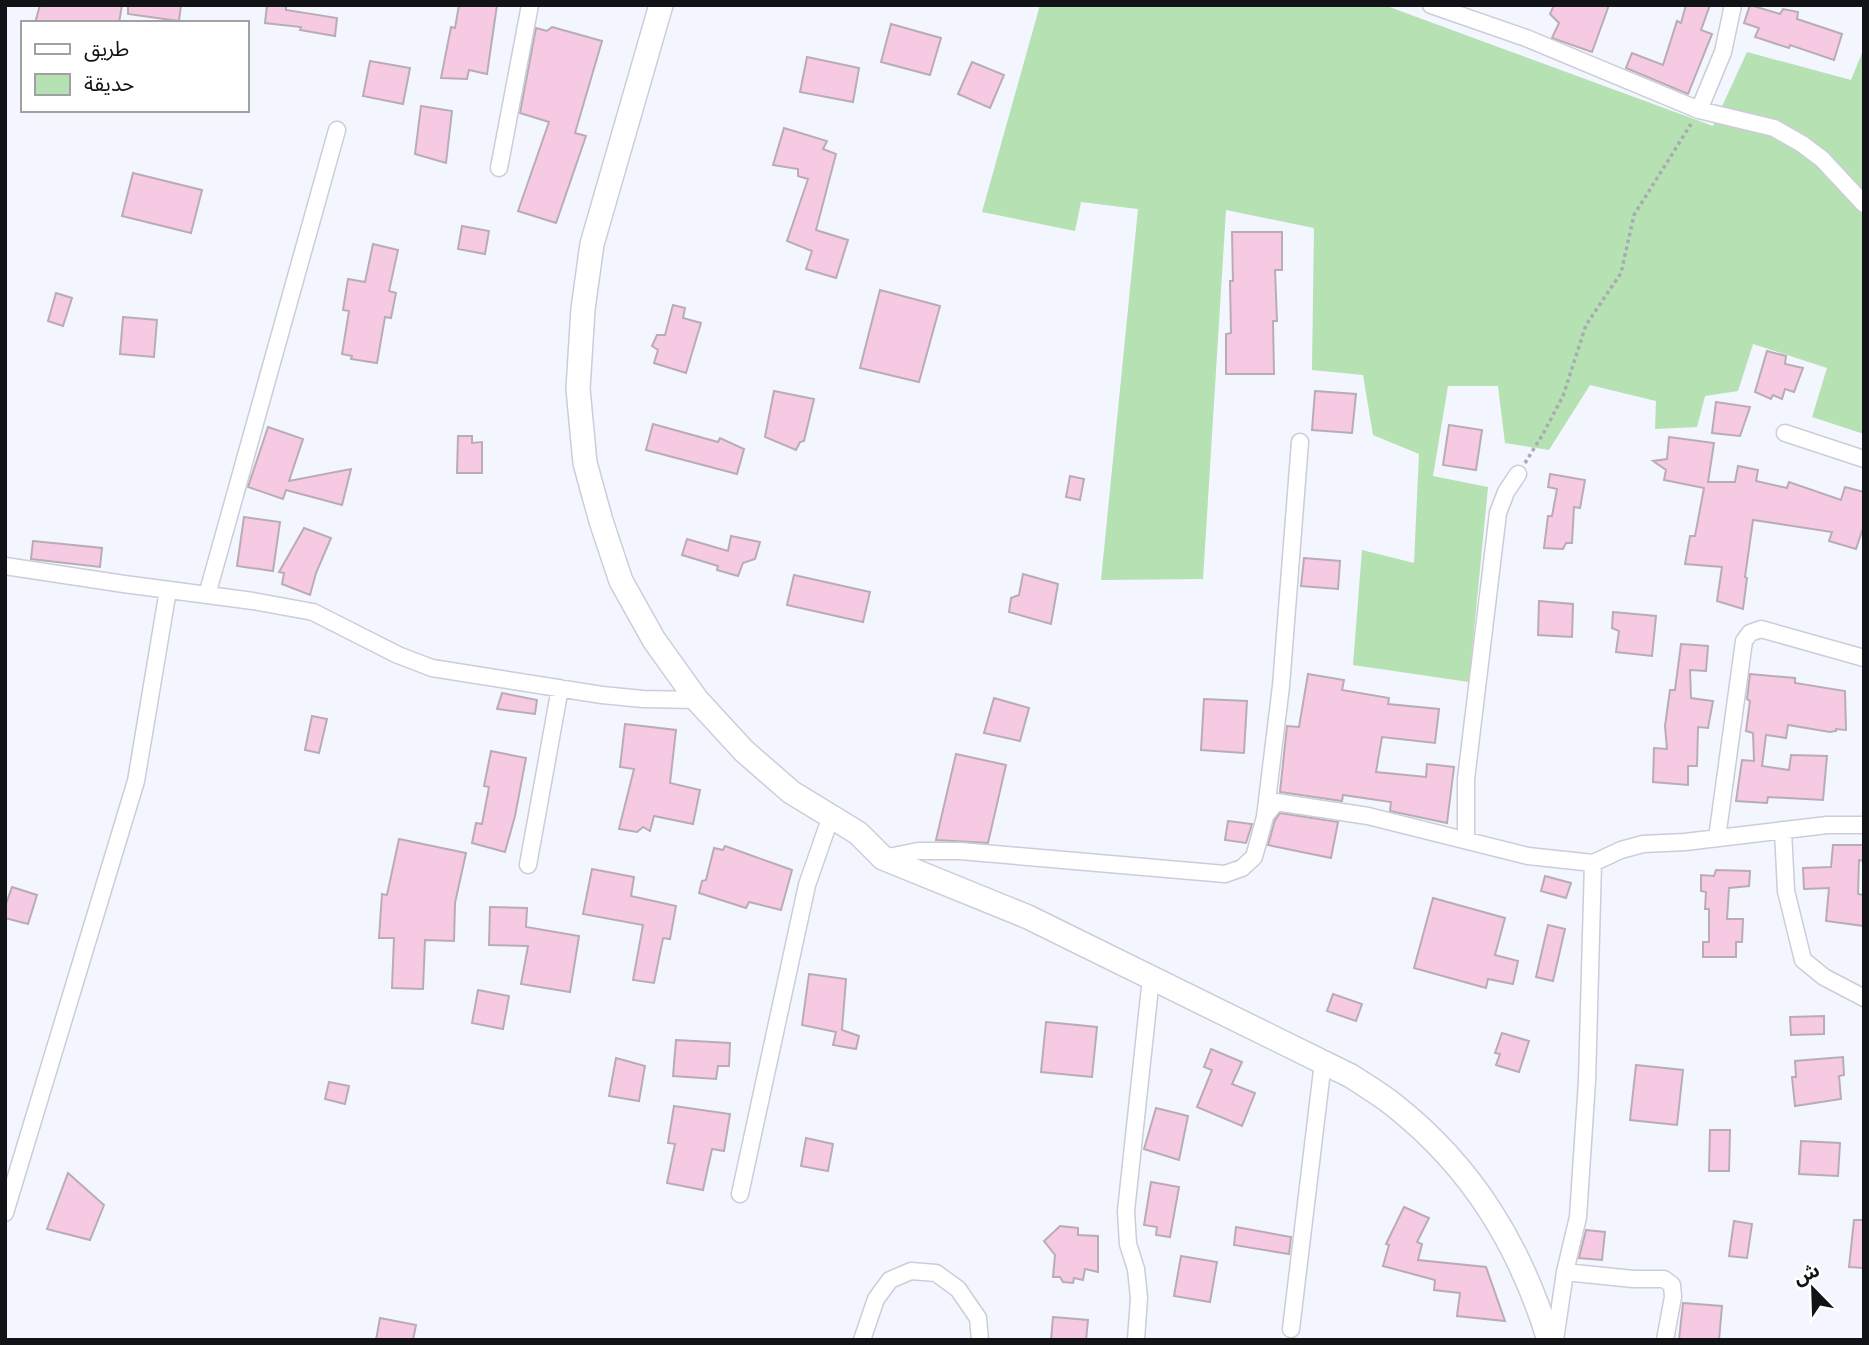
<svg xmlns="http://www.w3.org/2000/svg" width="1869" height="1345" font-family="Barlow,'Noto Sans Arabic',sans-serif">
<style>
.green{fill:#b5e1b3}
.building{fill:#f7cae4;stroke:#b9adb3;stroke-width:2}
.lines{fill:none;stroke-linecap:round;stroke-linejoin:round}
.minor-casing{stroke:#cbcdd9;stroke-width:19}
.secondary-casing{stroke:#cbcdd9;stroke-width:26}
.path{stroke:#a9aab2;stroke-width:3.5;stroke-dasharray:3.5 3.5;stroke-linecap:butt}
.minor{stroke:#fff;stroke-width:16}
.secondary{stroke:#fff;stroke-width:23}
</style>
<rect width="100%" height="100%" fill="#f3f5ff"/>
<!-- green -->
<path class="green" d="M 1040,5 L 1384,5 L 1713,126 L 1747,52 L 1851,80 L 1864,48 L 1864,434 L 1812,417 L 1827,368 L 1753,344 L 1738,391 L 1705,396 L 1697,427 L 1655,429 L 1656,401 L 1590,385 L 1549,450 L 1505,443 L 1498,386 L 1448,386 L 1433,476 L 1488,487 L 1469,682 L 1353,665 L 1362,550 L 1414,563 L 1419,454 L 1373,435 L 1363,375 L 1312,370 L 1314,228 L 1226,210 L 1203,579 L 1101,580 L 1138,209 L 1081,202 L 1075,231 L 982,212 Z"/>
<!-- building -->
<path class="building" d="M 40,5 L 122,5 L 119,23 L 35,23 Z
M 128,5 L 181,5 L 179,21 L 128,14 Z
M 267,5 L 286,6 L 286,10 L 337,18 L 335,36 L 300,30 L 301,27 L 265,23 Z
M 459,5 L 497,5 L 487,74 L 469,70 L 467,79 L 441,78 L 451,27 L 455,28 Z
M 1554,5 L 1609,5 L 1592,52 L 1552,38 L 1559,23 L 1550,14 Z
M 1686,5 L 1710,5 L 1701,30 L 1712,34 L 1688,94 L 1626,68 L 1632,53 L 1663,65 L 1677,21 L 1681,23 Z
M 1750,5 L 1780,14 L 1783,9 L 1798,12 L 1797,19 L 1842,34 L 1834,60 L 1790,45 L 1789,48 L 1755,37 L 1759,28 L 1744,23 Z
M 891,24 L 941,38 L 930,75 L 881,62 Z
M 552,27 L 602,41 L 575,133 L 586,136 L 556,223 L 518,211 L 549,122 L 520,113 L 536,28 L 547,31 Z
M 807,57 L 859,68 L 853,102 L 800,92 Z
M 370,61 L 410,68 L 403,104 L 363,96 Z
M 972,62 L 1004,75 L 990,108 L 958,94 Z
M 421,106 L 452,111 L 446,163 L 415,154 Z
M 784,128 L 827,141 L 823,149 L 836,154 L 816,230 L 848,240 L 836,278 L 806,269 L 812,251 L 787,241 L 808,179 L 798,176 L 798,169 L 773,165 Z
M 133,173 L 202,190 L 191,233 L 122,216 Z
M 462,226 L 489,231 L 485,254 L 458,249 Z
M 1232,232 L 1282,232 L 1282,270 L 1275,270 L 1277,321 L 1273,321 L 1274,374 L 1226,374 L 1226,334 L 1231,333 L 1230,281 L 1233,281 Z
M 373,244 L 398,250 L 389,291 L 396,293 L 391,318 L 385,317 L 377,363 L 351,359 L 352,356 L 342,354 L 349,311 L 343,310 L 348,279 L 365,282 Z
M 880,290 L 940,306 L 919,382 L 860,368 Z
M 56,293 L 72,298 L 63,326 L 48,321 Z
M 673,305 L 685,308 L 683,318 L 701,323 L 686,373 L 654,363 L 658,350 L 652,346 L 657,335 L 665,335 Z
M 123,317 L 157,320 L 154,357 L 120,354 Z
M 1767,351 L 1786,356 L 1785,364 L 1803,368 L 1794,392 L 1785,389 L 1782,399 L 1773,395 L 1771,399 L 1755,392 Z
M 774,391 L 814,399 L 804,441 L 800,442 L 796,450 L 765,437 Z
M 1315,391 L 1356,394 L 1352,433 L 1312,430 Z
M 1716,402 L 1750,407 L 1740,436 L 1712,433 Z
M 653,424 L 718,442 L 720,438 L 744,449 L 737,474 L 646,450 Z
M 1449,425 L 1482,430 L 1476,470 L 1443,465 Z
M 268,427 L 303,439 L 289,481 L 351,469 L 342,505 L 286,490 L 283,499 L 248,487 Z
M 458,436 L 472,436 L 472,443 L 482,442 L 482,473 L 457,473 Z
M 1669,437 L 1714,443 L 1708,482 L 1735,482 L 1738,466 L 1758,470 L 1756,481 L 1787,488 L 1789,482 L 1841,500 L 1845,487 L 1864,492 L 1864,525 L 1856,549 L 1829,541 L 1832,532 L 1753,520 L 1745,577 L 1747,578 L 1743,609 L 1717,601 L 1722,567 L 1685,564 L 1690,536 L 1695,536 L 1704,488 L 1664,480 L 1666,470 L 1653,461 L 1667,459 Z
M 1550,474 L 1585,480 L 1580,508 L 1574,507 L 1572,543 L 1566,543 L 1563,549 L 1544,548 L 1548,516 L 1552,516 L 1557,489 L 1548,487 Z
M 1070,476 L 1084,479 L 1080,500 L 1066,497 Z
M 244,517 L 280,522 L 273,571 L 237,566 Z
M 304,528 L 331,538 L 316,573 L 310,595 L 282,584 L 284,573 L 279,572 Z
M 731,536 L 760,542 L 755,559 L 743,563 L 738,576 L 717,570 L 718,566 L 682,555 L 687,539 L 728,551 Z
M 33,541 L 102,548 L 100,567 L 31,559 Z
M 1304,558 L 1340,561 L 1338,589 L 1301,586 Z
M 1023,574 L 1058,584 L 1051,624 L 1009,612 L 1011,598 L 1019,595 Z
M 794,575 L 870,592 L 863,622 L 787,605 Z
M 1539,601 L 1573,604 L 1572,637 L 1538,635 Z
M 1613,612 L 1656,616 L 1652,656 L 1616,652 L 1619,631 L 1612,628 Z
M 1681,644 L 1708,646 L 1706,671 L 1690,670 L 1691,698 L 1713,701 L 1708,728 L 1698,727 L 1697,766 L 1688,766 L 1688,785 L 1653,782 L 1654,748 L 1667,749 L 1665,726 L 1670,690 L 1675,690 Z
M 1308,674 L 1344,680 L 1342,690 L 1389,698 L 1388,704 L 1439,709 L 1435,743 L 1382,737 L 1376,772 L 1426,777 L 1427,764 L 1454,767 L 1447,823 L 1390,811 L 1391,802 L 1343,795 L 1342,801 L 1280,792 L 1287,726 L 1299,727 Z
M 1750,674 L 1795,678 L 1795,683 L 1845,691 L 1846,730 L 1836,729 L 1836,731 L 1830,732 L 1788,725 L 1786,738 L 1766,735 L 1762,766 L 1789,770 L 1791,755 L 1827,756 L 1823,800 L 1768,797 L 1767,803 L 1736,801 L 1742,760 L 1754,761 L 1753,733 L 1746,731 L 1750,701 L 1747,699 Z
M 502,693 L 537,700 L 535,714 L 497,709 Z
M 994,698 L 1029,708 L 1020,741 L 984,733 Z
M 1204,699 L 1247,701 L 1244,753 L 1201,750 Z
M 312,716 L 327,719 L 319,753 L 305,750 Z
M 625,724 L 676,730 L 670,783 L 700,790 L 693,824 L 654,816 L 650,831 L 643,827 L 637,832 L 619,829 L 634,769 L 620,767 Z
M 491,751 L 526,758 L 515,816 L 505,852 L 472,843 L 476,823 L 482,824 L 489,787 L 484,786 Z
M 956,754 L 1006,765 L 988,843 L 936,840 Z
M 1280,813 L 1338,822 L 1331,858 L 1268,845 L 1275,820 Z
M 1228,821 L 1252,824 L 1246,843 L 1225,840 Z
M 399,839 L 466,853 L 455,903 L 454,941 L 425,940 L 423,989 L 392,988 L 394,938 L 379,938 L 382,894 L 387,895 Z
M 1833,845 L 1864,845 L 1864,861 L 1859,860 L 1858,894 L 1864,895 L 1864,926 L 1826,921 L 1829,888 L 1804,889 L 1803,868 L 1831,867 Z
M 725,846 L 792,870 L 781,910 L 749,902 L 746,908 L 699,893 L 702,881 L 706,880 L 714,848 L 723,850 Z
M 592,869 L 634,877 L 631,896 L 676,906 L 670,939 L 663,938 L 654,983 L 633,980 L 643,925 L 583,914 Z
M 1716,870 L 1750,871 L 1749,886 L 1729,888 L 1727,919 L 1743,919 L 1742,942 L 1736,942 L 1736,957 L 1703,957 L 1703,942 L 1709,942 L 1709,909 L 1705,909 L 1706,892 L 1701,891 L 1701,875 L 1714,876 Z
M 1545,876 L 1571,883 L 1566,898 L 1541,891 Z
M 12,887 L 37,895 L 28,924 L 5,918 L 5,907 Z
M 1433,898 L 1505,918 L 1495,955 L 1518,961 L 1513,984 L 1488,979 L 1486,988 L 1414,968 Z
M 490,907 L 527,908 L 526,927 L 579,936 L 570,992 L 521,984 L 528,946 L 489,945 Z
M 1548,925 L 1565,929 L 1553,981 L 1536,977 Z
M 809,974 L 846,979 L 842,1030 L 859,1036 L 856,1049 L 833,1045 L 836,1032 L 802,1025 Z
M 478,990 L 509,996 L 503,1029 L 472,1023 Z
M 1333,994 L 1362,1004 L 1356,1021 L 1327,1011 Z
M 1824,1016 L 1824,1034 L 1791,1035 L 1790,1017 Z
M 1046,1022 L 1097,1027 L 1092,1077 L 1041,1072 Z
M 1502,1033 L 1529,1041 L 1519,1072 L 1496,1065 L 1500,1054 L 1495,1053 Z
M 676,1040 L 730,1043 L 729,1066 L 718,1066 L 716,1079 L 673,1076 Z
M 1211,1049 L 1242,1062 L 1232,1084 L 1255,1093 L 1242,1126 L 1197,1107 L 1212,1070 L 1204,1067 Z
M 1843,1057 L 1844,1075 L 1839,1076 L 1841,1099 L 1795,1106 L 1792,1077 L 1796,1077 L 1795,1061 Z
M 616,1058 L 645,1066 L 639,1101 L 609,1096 Z
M 1636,1065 L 1683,1070 L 1677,1125 L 1630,1120 Z
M 329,1082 L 349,1086 L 345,1104 L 325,1099 Z
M 674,1106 L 730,1114 L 724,1151 L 712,1149 L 703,1190 L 667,1183 L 675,1144 L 668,1143 Z
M 1156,1108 L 1188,1116 L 1179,1160 L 1144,1149 Z
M 1710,1130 L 1730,1130 L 1729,1171 L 1709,1171 Z
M 806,1138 L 833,1144 L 828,1171 L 801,1166 Z
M 1801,1141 L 1840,1143 L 1838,1176 L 1799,1174 Z
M 68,1173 L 104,1205 L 90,1240 L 47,1229 Z
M 1151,1182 L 1179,1187 L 1170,1237 L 1156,1235 L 1157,1227 L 1144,1225 Z
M 1404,1207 L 1429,1218 L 1417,1242 L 1422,1244 L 1418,1260 L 1486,1267 L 1505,1321 L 1457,1316 L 1460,1293 L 1434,1290 L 1435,1280 L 1383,1266 L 1389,1245 L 1386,1244 Z
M 1854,1220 L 1864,1220 L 1864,1268 L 1849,1267 Z
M 1734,1221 L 1752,1224 L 1747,1258 L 1729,1256 Z
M 1060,1226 L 1078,1228 L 1078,1235 L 1098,1236 L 1098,1272 L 1085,1269 L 1083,1280 L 1074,1278 L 1073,1283 L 1063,1282 L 1060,1277 L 1053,1277 L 1055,1255 L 1044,1241 Z
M 1236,1227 L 1291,1237 L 1289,1254 L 1234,1245 Z
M 1586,1230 L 1605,1232 L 1602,1260 L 1579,1258 Z
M 1181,1256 L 1217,1262 L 1210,1302 L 1174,1296 Z
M 1683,1303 L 1722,1306 L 1719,1340 L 1679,1340 Z
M 1053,1317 L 1088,1320 L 1086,1340 L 1051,1340 Z
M 380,1318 L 416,1325 L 413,1340 L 376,1340 Z"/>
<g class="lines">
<!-- minor casing -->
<g class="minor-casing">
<path id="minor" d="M 1431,5 L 1526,38 L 1699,110 L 1774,128 L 1802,144 L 1822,159 L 1864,204
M 1699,110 L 1723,52 L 1733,5
M 499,168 L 530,5
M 1785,433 L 1864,459
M 5,566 L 124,584 L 253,601 L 313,612 L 398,655 L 432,668 L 602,695 L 643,699 L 697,700
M 207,595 L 337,130
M 1265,816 L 1276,802 L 1368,816 L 1528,856 L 1593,863 L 1621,850 L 1643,844 L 1685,842 L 1827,825 L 1864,825
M 1783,830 L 1786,891 L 1803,960 L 1824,977 L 1864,998
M 1717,838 L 1744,641 L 1750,633 L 1761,629 L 1864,658
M 1466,840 L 1466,779 L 1498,513 L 1506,492 L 1518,474
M 883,858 L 918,851 L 960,851 L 1225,874 L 1242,868 L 1254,857 L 1265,817 L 1281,686 L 1300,442
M 528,865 L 560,688
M 740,1194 L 807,885 L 831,816
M 5,1213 L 136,781 L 168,590
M 1565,1272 L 1633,1279 L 1664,1279 L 1672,1285 L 1673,1297 L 1665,1340
M 1291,1329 L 1323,1062
M 862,1340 L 876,1299 L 890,1280 L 911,1271 L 936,1273 L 958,1289 L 978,1318 L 980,1340
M 1136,1340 L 1139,1298 L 1136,1269 L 1128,1244 L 1126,1211 L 1151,978
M 1555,1340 L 1565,1272 L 1578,1217 L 1587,1081 L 1593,863"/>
</g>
<!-- secondary casing -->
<g class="secondary-casing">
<path id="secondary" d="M 661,5 L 592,244 L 583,309 L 578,389 L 585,463 L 601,521 L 621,581 L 654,640 L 697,700 L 744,751 L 791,792 L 858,833 L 883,858 L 1028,917 L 1351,1076 C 1366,1086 1382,1095 1395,1106 C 1473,1168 1520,1246 1549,1340"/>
</g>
<!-- path -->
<path class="path" d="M 1525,463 L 1543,434 L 1563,396 L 1586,325 L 1621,273 L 1634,215 L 1691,124"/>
<!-- minor -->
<use href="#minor" class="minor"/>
<!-- secondary -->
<use href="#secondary" class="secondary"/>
</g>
<!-- border -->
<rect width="1869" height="1345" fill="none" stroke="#121317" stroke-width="14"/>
<!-- legend -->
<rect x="21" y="21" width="228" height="91" fill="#ffffff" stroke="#a0a1a2" stroke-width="2"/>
<rect x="35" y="44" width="35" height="10" fill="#ffffff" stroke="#a0a1a2" stroke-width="2"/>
<text x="84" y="56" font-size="21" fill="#121317">طريق</text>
<rect x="35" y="74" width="35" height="21" fill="#b5e1b3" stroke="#a0a1a2" stroke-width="2"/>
<text x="84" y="91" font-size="21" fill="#121317">حديقة</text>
<!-- north arrow -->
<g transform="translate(1813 1289) rotate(337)" stroke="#ffffff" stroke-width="5" paint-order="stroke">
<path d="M0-5L12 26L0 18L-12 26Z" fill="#121317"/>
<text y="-10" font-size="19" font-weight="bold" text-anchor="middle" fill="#121317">ش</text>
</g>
</svg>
